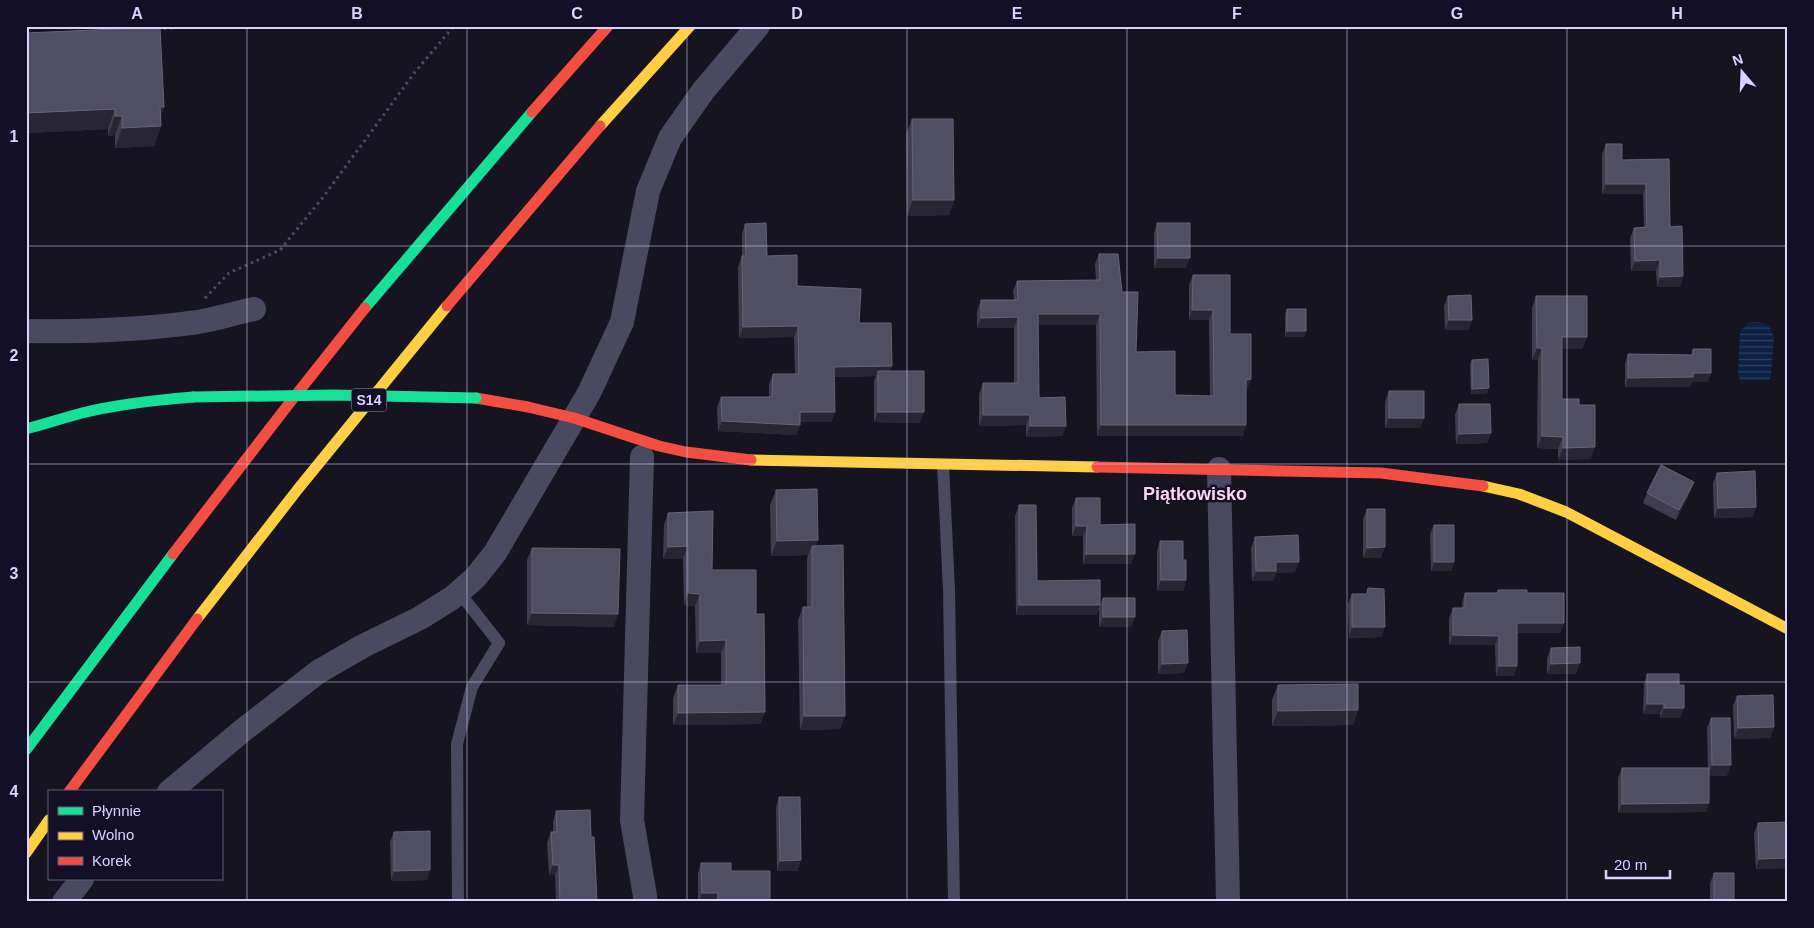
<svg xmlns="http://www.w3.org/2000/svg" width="1814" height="928" font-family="Arial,sans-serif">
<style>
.water{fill:url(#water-rules)}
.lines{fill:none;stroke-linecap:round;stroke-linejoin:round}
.path{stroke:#44505f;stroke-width:3;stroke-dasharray:2.5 4;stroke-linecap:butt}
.lane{stroke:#4a4962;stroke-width:12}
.street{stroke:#4a4962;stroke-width:24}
.fast{stroke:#16e098;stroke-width:11}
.slow{stroke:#ffcf43;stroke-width:11}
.jam{stroke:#f24e42;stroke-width:11}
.fast-bridge{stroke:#16e098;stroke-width:11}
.wall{fill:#403d50}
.shaded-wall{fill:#282635}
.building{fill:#504e63;stroke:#66637b}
.grid{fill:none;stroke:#d9d4ff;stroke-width:1;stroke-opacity:0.55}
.labels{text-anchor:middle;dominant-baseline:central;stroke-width:5;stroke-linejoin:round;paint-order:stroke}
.shield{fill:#130f26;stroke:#9e99be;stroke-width:1}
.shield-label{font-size:14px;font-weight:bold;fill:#d9d4ff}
.quarter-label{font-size:18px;font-weight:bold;fill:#ffd6f0;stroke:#130f26}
.neatline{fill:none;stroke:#d9d4ff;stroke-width:2}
.grid-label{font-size:16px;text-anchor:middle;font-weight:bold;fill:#d9d4ff}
</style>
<defs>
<pattern id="water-rules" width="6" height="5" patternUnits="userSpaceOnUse" patternTransform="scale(1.25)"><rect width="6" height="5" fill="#0d2144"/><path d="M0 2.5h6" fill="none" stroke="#304060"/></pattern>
</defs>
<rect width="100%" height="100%" fill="#161421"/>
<!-- water -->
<path class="water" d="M 1758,322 L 1768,324 L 1774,337 L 1771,375 L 1769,380 L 1764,381 L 1740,380 L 1738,373 L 1740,333 L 1748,323 Z"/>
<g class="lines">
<!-- path -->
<path class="path" d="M 157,29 L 205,26
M 205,298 L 229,273 L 280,250 L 324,196 L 415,72 L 454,26"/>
<!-- lane -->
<path class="lane" d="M 943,465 L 949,590 L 954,902
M 458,902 L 457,744 L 472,687 L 499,643 L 459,592"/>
<!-- street -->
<path class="street" d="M 26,331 C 83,332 141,330 198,322 C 216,319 235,313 254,309
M 642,457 L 632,820 L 646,902
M 1219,469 L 1228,902
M 169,792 L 242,731 L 318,672 L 363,646 L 420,618 L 452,598 L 475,578 L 495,553 L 589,393 L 622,322 L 648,191 L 670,138 L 703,91 L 758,26
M 64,902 L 82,879"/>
<!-- fast -->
<path class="fast" d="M 365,308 L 532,112
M 26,429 C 45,424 63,418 82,413 C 118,404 156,400 193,397
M 26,750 L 173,554"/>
<!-- slow -->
<path class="slow" d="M 600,126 L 690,26
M 751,460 L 1097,467
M 1483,486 L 1519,494 L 1566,512 L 1788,629
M 197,619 L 298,489 L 447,306
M 26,853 L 49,820"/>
<!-- jam -->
<path class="jam" d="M 532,112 L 608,26
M 447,306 L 600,126
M 476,398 L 528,407 L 574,418 L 659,446 L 686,452 L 751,460
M 1097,467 L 1381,473 L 1483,486
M 173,554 L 288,405 L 365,308
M 69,792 L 197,619"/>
<!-- fast-bridge -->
<path class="fast-bridge" d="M 193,397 L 334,395 L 476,398"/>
</g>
<!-- wall -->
<path class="wall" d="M 26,33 L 164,107 L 161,116 L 161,126 L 154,146 L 115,148 L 115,135 L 108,136 L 108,129 L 26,133 Z
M 912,119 L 954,200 L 949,215 L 907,216 L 906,134 Z
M 1606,144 L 1622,160 L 1669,159 L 1670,227 L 1683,276 L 1680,287 L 1657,287 L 1656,271 L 1631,271 L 1630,238 L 1634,228 L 1644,227 L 1643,194 L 1602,194 L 1602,154 Z
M 1157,223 L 1186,268 L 1154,268 L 1154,233 Z
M 745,224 L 767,256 L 797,286 L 859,323 L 890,371 L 920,423 L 874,422 L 874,381 L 876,376 L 834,377 L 835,412 L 831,422 L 800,422 L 796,435 L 718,431 L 717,407 L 721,397 L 769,397 L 769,384 L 773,374 L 795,374 L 794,337 L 739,338 L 738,267 L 742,256 L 742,234 Z
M 1099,254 L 1122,292 L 1136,352 L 1175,395 L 1210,396 L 1209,320 L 1189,320 L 1189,285 L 1193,275 L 1230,334 L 1247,390 L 1246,390 L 1243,436 L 1097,436 L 1096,325 L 1038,325 L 1039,398 L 1066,426 L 1062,436 L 1026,437 L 1026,425 L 979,426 L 979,394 L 983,383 L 1014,383 L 1014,328 L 977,328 L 977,311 L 981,300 L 1014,300 L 1013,291 L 1017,281 L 1096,280 L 1095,264 Z
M 1448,296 L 1472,320 L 1468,330 L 1445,330 L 1444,306 Z
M 1536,296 L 1587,337 L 1582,349 L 1562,349 L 1562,399 L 1579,405 L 1591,459 L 1558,460 L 1558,449 L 1537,448 L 1538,360 L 1532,360 L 1532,308 Z
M 1287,309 L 1306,331 L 1304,337 L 1285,337 L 1285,314 Z
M 1693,349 L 1708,382 L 1692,382 L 1690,387 L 1625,387 L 1625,364 L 1628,354 L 1691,355 Z
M 1472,360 L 1487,394 L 1471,394 L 1470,365 Z
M 1389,391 L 1424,418 L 1420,428 L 1385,428 L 1385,402 Z
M 1459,404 L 1491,433 L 1487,443 L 1456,444 L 1455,415 Z
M 1717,473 L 1756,507 L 1752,517 L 1714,518 L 1713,483 Z
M 1694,482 L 1690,492 L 1676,520 L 1643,503 L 1647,493 Z
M 776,490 L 818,540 L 816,546 L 845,716 L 840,729 L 800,730 L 798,620 L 803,607 L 807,607 L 807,559 L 808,555 L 771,556 L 770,505 Z
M 1076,498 L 1100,525 L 1131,564 L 1083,564 L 1083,536 L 1072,536 L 1072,508 Z
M 1019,505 L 1037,581 L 1100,604 L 1103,598 L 1131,627 L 1099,627 L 1099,609 L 1096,615 L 1016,615 L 1015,516 Z
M 1367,509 L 1381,558 L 1363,558 L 1363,519 Z
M 668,513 L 712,570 L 756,614 L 765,712 L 760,724 L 673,725 L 673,698 L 678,685 L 721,685 L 721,653 L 696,653 L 695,606 L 684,605 L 683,559 L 663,559 L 664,525 Z
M 1434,525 L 1454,562 L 1451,571 L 1431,571 L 1430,534 Z
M 1255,537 L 1295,572 L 1276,573 L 1273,581 L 1252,581 L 1251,548 Z
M 1160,541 L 1183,560 L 1186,580 L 1183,591 L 1157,591 L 1157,551 Z
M 532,548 L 614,627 L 527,625 L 527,560 Z
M 1368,588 L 1381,637 L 1349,638 L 1348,604 L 1352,594 L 1366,594 Z
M 1498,590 L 1527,593 L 1564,623 L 1560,633 L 1517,633 L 1517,666 L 1514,676 L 1496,676 L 1495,645 L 1449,645 L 1449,618 L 1453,608 L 1462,608 L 1462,603 L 1465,593 L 1497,593 Z
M 1162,631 L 1184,673 L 1158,674 L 1158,641 Z
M 1551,648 L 1576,674 L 1547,674 L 1547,658 Z
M 1647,674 L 1680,718 L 1660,718 L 1660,714 L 1643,714 L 1644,684 Z
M 1278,685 L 1358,710 L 1353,725 L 1272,726 L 1272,700 Z
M 1737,696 L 1774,727 L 1770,738 L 1734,739 L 1733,706 Z
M 1711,718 L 1727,776 L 1709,776 L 1709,803 L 1706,812 L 1618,813 L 1618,778 L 1622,768 L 1708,768 L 1707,728 Z
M 779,797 L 801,860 L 797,871 L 777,871 L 776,808 Z
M 556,811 L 591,837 L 597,902 L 556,902 L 555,875 L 549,875 L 547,843 L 551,832 L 553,832 L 553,822 Z
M 1788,822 L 1788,868 L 1756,869 L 1754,833 L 1758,823 Z
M 394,832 L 430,870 L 427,880 L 391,881 L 390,842 Z
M 701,863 L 731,871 L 770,902 L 698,902 L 698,873 Z
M 1714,873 L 1734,902 L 1710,902 L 1710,883 Z"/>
<!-- shaded-wall -->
<path class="shaded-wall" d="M 160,107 L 164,107 L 157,126 L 161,126 L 154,146 L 115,148 L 122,128 Z
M 115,109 L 108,129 L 26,133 L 26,113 Z
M 115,116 L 122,116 L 115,135 L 108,136 Z
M 1606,184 L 1646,184 L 1643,194 L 1602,194 Z
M 913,200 L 954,200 L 949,215 L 907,216 Z
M 1158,258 L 1190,258 L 1186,268 L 1154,268 Z
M 1660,260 L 1656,271 L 1631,271 L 1635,261 Z
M 1683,276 L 1680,287 L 1657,287 L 1660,277 Z
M 1192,310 L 1213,310 L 1209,320 L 1189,320 Z
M 1038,314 L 1100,314 L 1096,325 L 1034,325 Z
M 1018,317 L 1014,328 L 977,328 L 981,318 Z
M 1449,320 L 1472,320 L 1468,330 L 1445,330 Z
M 798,326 L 794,337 L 739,338 L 743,327 Z
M 1287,331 L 1306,331 L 1304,337 L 1285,337 Z
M 1562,337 L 1587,337 L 1582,349 L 1558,349 Z
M 1537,348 L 1542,348 L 1538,360 L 1532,360 Z
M 892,366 L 888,376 L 878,371 L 876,376 L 831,377 L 834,367 Z
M 1693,373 L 1711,373 L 1708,382 L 1692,382 L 1690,387 L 1625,387 L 1628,378 Z
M 1251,379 L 1247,390 L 1243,390 L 1246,380 Z
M 1489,388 L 1487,394 L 1471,394 L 1472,389 Z
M 800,412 L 835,412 L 831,422 L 796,422 Z
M 878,412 L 924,412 L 920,423 L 874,422 Z
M 983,415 L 1030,415 L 1026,425 L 979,426 Z
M 1389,418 L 1424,418 L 1420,428 L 1385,428 Z
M 722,421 L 800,425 L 796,435 L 718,431 Z
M 1101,425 L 1246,425 L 1243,436 L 1097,436 Z
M 1030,426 L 1066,426 L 1062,436 L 1026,437 Z
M 1491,433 L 1487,443 L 1456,444 L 1459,434 Z
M 1542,436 L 1563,437 L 1558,449 L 1537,448 Z
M 1595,447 L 1591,459 L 1558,460 L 1563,448 Z
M 1694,482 L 1690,492 L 1676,520 L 1679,510 Z
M 1756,507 L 1752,517 L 1714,518 L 1718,508 Z
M 1076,526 L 1087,526 L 1083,536 L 1072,536 Z
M 818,540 L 812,555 L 812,546 L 808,555 L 771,556 L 777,541 Z
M 688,546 L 683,559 L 663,559 L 668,547 Z
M 1385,547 L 1381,558 L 1363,558 L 1367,548 Z
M 1086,554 L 1135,554 L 1131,564 L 1083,564 Z
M 1276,562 L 1299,562 L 1295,572 L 1276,573 L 1273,581 L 1252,581 L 1256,571 Z
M 1434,562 L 1454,562 L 1451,571 L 1431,571 Z
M 1161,580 L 1186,580 L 1183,591 L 1157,591 Z
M 688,593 L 700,594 L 695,606 L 684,605 Z
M 1019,605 L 1100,605 L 1096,615 L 1016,615 Z
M 532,613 L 618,614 L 614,627 L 527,625 Z
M 1103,617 L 1135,617 L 1131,627 L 1099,627 Z
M 1517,623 L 1564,623 L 1560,633 L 1513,633 Z
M 1352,627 L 1385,627 L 1381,637 L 1349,638 Z
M 1453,635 L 1499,636 L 1495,645 L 1449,645 Z
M 726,640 L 721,653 L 696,653 L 700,641 Z
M 1188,663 L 1184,673 L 1158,674 L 1162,664 Z
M 1580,663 L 1576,674 L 1547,674 L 1551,664 Z
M 1499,666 L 1517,666 L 1514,676 L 1496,676 Z
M 1647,704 L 1664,704 L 1660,714 L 1643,714 Z
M 1664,708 L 1684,708 L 1680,718 L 1660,718 Z
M 1358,710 L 1353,725 L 1272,726 L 1278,711 Z
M 765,712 L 760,724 L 673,725 L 678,713 Z
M 804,716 L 845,716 L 840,729 L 800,730 Z
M 1774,727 L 1770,738 L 1734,739 L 1738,728 Z
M 1712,765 L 1731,765 L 1727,776 L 1708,776 Z
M 1709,803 L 1706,812 L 1618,813 L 1622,804 Z
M 1788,858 L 1788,868 L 1756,869 L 1759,859 Z
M 801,860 L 797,871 L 777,871 L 780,861 Z
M 553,865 L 559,865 L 555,875 L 549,875 Z
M 430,870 L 427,880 L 391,881 L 394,871 Z
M 702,893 L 718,893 L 715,902 L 699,902 Z"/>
<!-- building -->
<path class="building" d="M 160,27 L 164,107 L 160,107 L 161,126 L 122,128 L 122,116 L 115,116 L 115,109 L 26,113 L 26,33 Z
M 912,119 L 953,119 L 954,200 L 913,200 Z
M 1606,144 L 1622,144 L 1622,160 L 1669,159 L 1670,227 L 1682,226 L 1683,276 L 1660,277 L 1660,260 L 1635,261 L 1634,228 L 1647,227 L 1646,184 L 1606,184 Z
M 766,223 L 767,256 L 797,255 L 797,286 L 861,289 L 859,323 L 891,323 L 892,366 L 834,367 L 835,412 L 800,412 L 800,425 L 722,421 L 721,397 L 772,397 L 773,374 L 799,374 L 798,326 L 743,327 L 742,256 L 746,256 L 745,224 Z
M 1157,223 L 1190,223 L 1190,258 L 1158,258 Z
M 1099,254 L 1118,254 L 1122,292 L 1138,292 L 1136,352 L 1175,351 L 1175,395 L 1214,396 L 1213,310 L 1192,310 L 1193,275 L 1230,275 L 1230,334 L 1251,334 L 1251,379 L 1246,380 L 1246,425 L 1101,425 L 1100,314 L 1038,314 L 1039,398 L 1065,397 L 1066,426 L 1030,426 L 1030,415 L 983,415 L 983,383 L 1018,383 L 1018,317 L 981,318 L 981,300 L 1018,300 L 1017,281 L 1100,280 Z
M 1471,295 L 1472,320 L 1449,320 L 1448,296 Z
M 1536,296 L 1587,296 L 1587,337 L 1562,337 L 1562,399 L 1579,399 L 1579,405 L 1595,405 L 1595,447 L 1563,448 L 1563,437 L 1542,436 L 1542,348 L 1537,348 Z
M 1287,309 L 1306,309 L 1306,331 L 1287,331 Z
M 1693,349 L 1711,349 L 1711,373 L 1693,373 L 1693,377 L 1628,378 L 1628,354 L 1693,355 Z
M 1488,359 L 1489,388 L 1472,389 L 1472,360 Z
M 878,371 L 924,371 L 924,412 L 878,412 Z
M 1389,391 L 1424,391 L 1424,418 L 1389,418 Z
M 1459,404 L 1490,404 L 1491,433 L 1459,434 Z
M 1661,465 L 1694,482 L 1679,510 L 1647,493 Z
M 1755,471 L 1756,507 L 1718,508 L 1717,473 Z
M 817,489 L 818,540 L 777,541 L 776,490 Z
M 1076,498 L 1100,498 L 1100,525 L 1135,524 L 1135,554 L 1086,554 L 1087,526 L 1076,526 Z
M 1019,505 L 1036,505 L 1037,581 L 1100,580 L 1100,605 L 1019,605 Z
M 1367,509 L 1385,509 L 1385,547 L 1367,548 Z
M 713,511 L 712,570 L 756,570 L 756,614 L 764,614 L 765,712 L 678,713 L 678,685 L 726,685 L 726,640 L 700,641 L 700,594 L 688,593 L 688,546 L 668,547 L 668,513 Z
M 1434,525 L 1454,525 L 1454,562 L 1434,562 Z
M 1298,535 L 1299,562 L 1276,562 L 1276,571 L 1256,571 L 1255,537 Z
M 1160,541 L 1183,541 L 1183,560 L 1186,560 L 1186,580 L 1161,580 Z
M 843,545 L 845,716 L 804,716 L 803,607 L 812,607 L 812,546 Z
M 532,548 L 620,549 L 618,614 L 532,613 Z
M 1368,588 L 1384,589 L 1385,627 L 1352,627 L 1352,594 L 1367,594 Z
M 1498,590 L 1527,590 L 1527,593 L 1564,593 L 1564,623 L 1517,623 L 1517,666 L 1499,666 L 1499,636 L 1453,635 L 1453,608 L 1465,608 L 1465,593 L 1498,593 Z
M 1103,598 L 1135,598 L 1135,617 L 1103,617 Z
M 1187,630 L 1188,663 L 1162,664 L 1162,631 Z
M 1580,647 L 1580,663 L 1551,664 L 1551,648 Z
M 1647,674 L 1679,674 L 1679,685 L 1684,685 L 1684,708 L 1664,708 L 1664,704 L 1647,704 Z
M 1358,684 L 1358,710 L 1278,711 L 1278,685 Z
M 1773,695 L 1774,727 L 1738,728 L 1737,696 Z
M 1711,718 L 1730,718 L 1731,765 L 1712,765 Z
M 1622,768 L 1709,768 L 1709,803 L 1622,804 Z
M 779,797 L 800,797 L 801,860 L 780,861 Z
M 590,810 L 591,837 L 594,837 L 597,902 L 560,902 L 559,865 L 553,865 L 551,832 L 557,832 L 556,811 Z
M 1788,822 L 1788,858 L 1759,859 L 1758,823 Z
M 430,831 L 430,870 L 394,871 L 394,832 Z
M 701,863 L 731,863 L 731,871 L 770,871 L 770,901 L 718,902 L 718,893 L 702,893 Z
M 1714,873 L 1734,873 L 1734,902 L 1714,902 Z"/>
<!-- grid -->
<path class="grid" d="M 247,26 L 247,902M 467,26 L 467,902M 687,26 L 687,902M 907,26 L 907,902M 1127,26 L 1127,902M 1347,26 L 1347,902M 1567,26 L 1567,902M 26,246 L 1788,246M 26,464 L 1788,464M 26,682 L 1788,682"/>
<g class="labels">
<!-- shield labels -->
<rect class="shield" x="351.5" y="388.5" width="35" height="23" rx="4"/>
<g class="shield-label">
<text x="369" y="400">S14</text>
</g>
<!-- quarter labels -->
<g class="quarter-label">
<text x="1195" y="494">Piątkowisko</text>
</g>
</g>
<!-- border -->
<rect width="1814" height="928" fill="none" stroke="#130f26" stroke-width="55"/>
<!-- legend -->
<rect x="48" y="790" width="175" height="90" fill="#130f26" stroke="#625e7d"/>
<rect x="58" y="807" width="25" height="8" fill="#16e098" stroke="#625e7d"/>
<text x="92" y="816" font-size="15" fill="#d9d4ff">Płynnie</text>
<rect x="58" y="832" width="25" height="8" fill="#ffcf43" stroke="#625e7d"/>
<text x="92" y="840" font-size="15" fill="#d9d4ff">Wolno</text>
<rect x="58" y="857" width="25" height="8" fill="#f24e42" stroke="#625e7d"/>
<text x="92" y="866" font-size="15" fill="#d9d4ff">Korek</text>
<!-- north arrow -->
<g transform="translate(1742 72) rotate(341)" stroke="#130f26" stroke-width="4" paint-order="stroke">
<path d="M0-4L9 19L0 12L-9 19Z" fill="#d9d4ff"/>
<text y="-8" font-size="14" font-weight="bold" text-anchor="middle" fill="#d9d4ff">N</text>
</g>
<!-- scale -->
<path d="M1606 870v8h64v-8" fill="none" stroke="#d9d4ff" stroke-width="2.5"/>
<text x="1614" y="870" font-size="15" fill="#d9d4ff" stroke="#130f26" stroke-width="4" paint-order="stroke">20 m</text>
<rect x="28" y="28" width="1758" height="872" class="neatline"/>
<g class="grid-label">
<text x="137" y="19">A</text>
<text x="357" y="19">B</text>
<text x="577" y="19">C</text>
<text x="797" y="19">D</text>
<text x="1017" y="19">E</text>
<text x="1237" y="19">F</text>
<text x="1457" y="19">G</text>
<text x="1677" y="19">H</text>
<text x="14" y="142">1</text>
<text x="14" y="361">2</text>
<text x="14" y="579">3</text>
<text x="14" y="797">4</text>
</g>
</svg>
